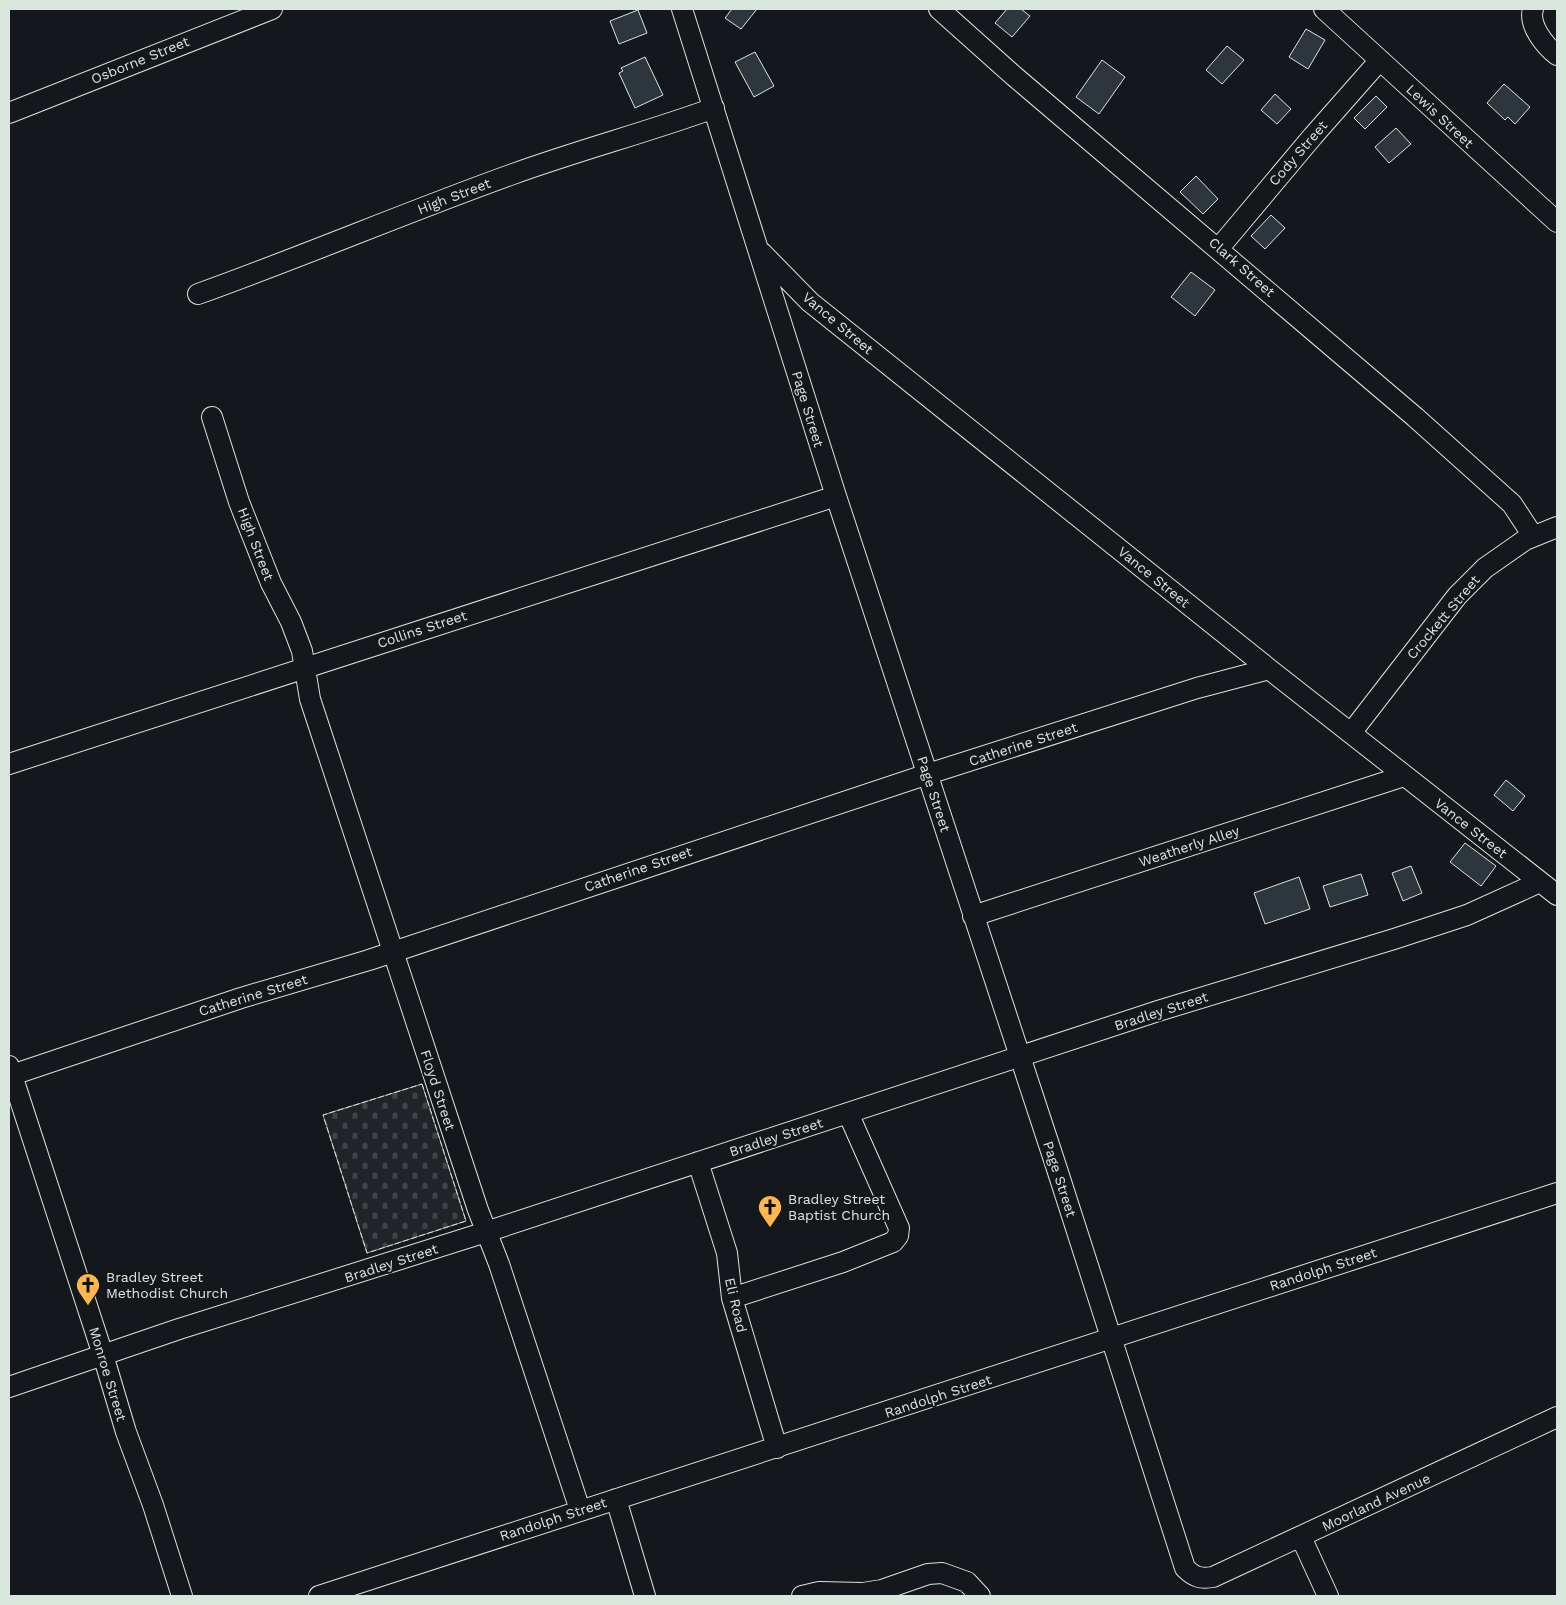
<svg xmlns="http://www.w3.org/2000/svg" width="1566" height="1605" font-family="'Work Sans',sans-serif">
<style>
.cemetery{fill:url(#cemetery-stones);stroke:#939e99}
.building{fill:#2c363c;stroke:#d8e6dc}
.lines{fill:none;stroke-linecap:round;stroke-linejoin:round}
.minor-casing{stroke:#d8e6dc;stroke-width:22}
.minor{stroke:#14181c;stroke-width:20}
.fence{stroke:#d8e6dc;stroke-width:1;stroke-dasharray:6 2.5;stroke-linecap:butt}
.labels{text-anchor:middle;dominant-baseline:central;stroke-width:4;stroke-linejoin:round;paint-order:stroke}
.street-label{font-size:14px;fill:#d8e6dc;stroke:#14181c}
.poi-label{font-size:14px;fill:#d8e6dc;stroke:#14181c;text-anchor:start}
</style>
<defs>
<pattern id="cemetery-stones" width="16" height="16" patternUnits="userSpaceOnUse" patternTransform="scale(1.25)"><rect width="16" height="16" fill="#202428"/><path d="M2 7V4a2 2 0 0 1 4 0v3zM10 15v-3a2 2 0 0 1 4 0v3z" fill="#404447"/></pattern>
</defs>
<rect width="100%" height="100%" fill="#14181c"/>
<!-- cemetery -->
<path class="cemetery" d="M 422,1084 L 466,1221 L 367,1253 L 323,1115 Z"/>
<!-- building -->
<path class="building" d="M 732,9 L 757,9 L 741,29 L 725,18 Z
M 1007,9 L 1021,9 L 1030,16 L 1012,37 L 995,23 Z
M 638,10 L 647,33 L 619,44 L 610,21 Z
M 1306,29 L 1325,40 L 1308,69 L 1289,57 Z
M 1227,46 L 1244,60 L 1222,84 L 1206,70 Z
M 755,52 L 774,86 L 754,97 L 735,62 Z
M 645,57 L 663,95 L 635,108 L 619,73 L 623,71 L 621,68 Z
M 1102,60 L 1125,77 L 1099,114 L 1076,97 Z
M 1504,84 L 1530,107 L 1515,124 L 1508,117 L 1505,120 L 1487,103 Z
M 1275,94 L 1291,109 L 1277,124 L 1261,110 Z
M 1376,96 L 1387,107 L 1365,129 L 1354,118 Z
M 1396,128 L 1411,144 L 1389,163 L 1375,147 Z
M 1196,176 L 1218,199 L 1203,214 L 1180,192 Z
M 1271,215 L 1285,228 L 1265,249 L 1251,236 Z
M 1191,272 L 1215,290 L 1195,316 L 1171,297 Z
M 1506,780 L 1525,796 L 1513,811 L 1494,795 Z
M 1465,843 L 1496,866 L 1481,886 L 1450,862 Z
M 1411,866 L 1422,893 L 1403,901 L 1392,873 Z
M 1361,874 L 1368,895 L 1330,907 L 1323,886 Z
M 1299,877 L 1310,909 L 1265,924 L 1254,893 Z"/>
<g class="lines">
<!-- minor casing -->
<g class="minor-casing">
<path id="minor" d="M 682,9 L 836,496 L 1056,1166 L 1185,1568 C 1194,1577 1200,1579 1213,1577 L 1557,1417
M 939,9 L 1014,76 L 1415,417 L 1512,504 L 1533,536
M 1324,9 L 1557,222
M 1533,9 C 1528,25 1545,46 1557,55
M 9,113 L 272,9
M 1219,248 L 1313,136 L 1380,60
M 762,253 L 810,302 L 1269,669 L 1557,895
M 198,294 C 304,256 407,212 513,174 C 579,150 648,132 714,108
M 212,417 L 239,502 L 271,583 L 291,622 L 302,651 L 310,699 L 478,1210 L 499,1264 L 580,1510
M 1351,733 L 1457,596 L 1485,568 L 1525,540 L 1557,527
M 9,764 L 836,496
M 973,916 L 1404,776
M 9,1066 L 103,1355 L 126,1432 L 153,1505 L 182,1596
M 9,1076 L 241,998 L 369,960 L 928,774 L 1197,688 L 1269,669
M 698,1162 L 727,1253 L 732,1298 L 777,1448
M 732,1298 L 843,1262 L 893,1242 L 898,1236 L 899,1228 L 848,1113
M 9,1387 L 179,1329 L 486,1232 L 1158,1011 L 1394,939 L 1467,915 L 1540,882
M 616,1499 L 645,1596
M 1301,1537 L 1328,1596
M 319,1596 L 1557,1193
M 802,1596 L 819,1592 L 863,1593 L 882,1590 L 928,1574 L 942,1573 L 967,1582 L 980,1596"/>
</g>
<!-- minor -->
<use href="#minor" class="minor"/>
<!-- fence -->
<path class="fence" d="M 422,1084 L 466,1221 L 367,1253 L 323,1115 Z"/>
</g>
<!-- icons -->
<defs>
<g id="church-pin" transform="scale(1.25)"><path d="M0 17L-7.5 6A9.5 9.5 0 1 1 7.5 6Z" fill="#ffb74d" stroke="#14181c"/><path d="M-1.2-6h2.4v3.5h3.3v2.4h-3.3V6h-2.4V-.1h-3.3v-2.4h3.3Z" fill="#111"/></g>
</defs>
<g fill-rule="evenodd">
<use href="#church-pin" x="770" y="1207"/>
<use href="#church-pin" x="88" y="1285"/>
</g>
<g class="labels">
<!-- street labels -->
<g class="street-label">
<text transform="translate(140 60) rotate(-22)">Osborne Street</text>
<text transform="translate(1440 116) rotate(43)">Lewis Street</text>
<text transform="translate(1298 153) rotate(-49)">Cody Street</text>
<text transform="translate(454 196) rotate(-21)">High Street</text>
<text transform="translate(1242 267) rotate(41)">Clark Street</text>
<text transform="translate(838 323) rotate(40)">Vance Street</text>
<text transform="translate(808 409) rotate(73)">Page Street</text>
<text transform="translate(256 544) rotate(69)">High Street</text>
<text transform="translate(1154 577) rotate(39)">Vance Street</text>
<text transform="translate(1443 617) rotate(-50)">Crockett Street</text>
<text transform="translate(422 629) rotate(-18)">Collins Street</text>
<text transform="translate(1023 744) rotate(-18)">Catherine Street</text>
<text transform="translate(934 794) rotate(72)">Page Street</text>
<text transform="translate(1471 828) rotate(38)">Vance Street</text>
<text transform="translate(1189 846) rotate(-18)">Weatherly Alley</text>
<text transform="translate(638 869) rotate(-19)">Catherine Street</text>
<text transform="translate(253 995) rotate(-17)">Catherine Street</text>
<text transform="translate(1161 1011) rotate(-18)">Bradley Street</text>
<text transform="translate(438 1090) rotate(72)">Floyd Street</text>
<text transform="translate(776 1137) rotate(-18)">Bradley Street</text>
<text transform="translate(1060 1179) rotate(72)">Page Street</text>
<text transform="translate(391 1263) rotate(-18)">Bradley Street</text>
<text transform="translate(1323 1269) rotate(-18)">Randolph Street</text>
<text transform="translate(736 1305) rotate(77)">Eli Road</text>
<text transform="translate(108 1374) rotate(73)">Monroe Street</text>
<text transform="translate(938 1396) rotate(-18)">Randolph Street</text>
<text transform="translate(1376 1502) rotate(-25)">Moorland Avenue</text>
<text transform="translate(553 1519) rotate(-18)">Randolph Street</text>
</g>
<!-- poi labels -->
<g class="poi-label">
<text x="788" y="1199">Bradley Street<tspan x="788" dy="16">Baptist Church</tspan></text>
<text x="106" y="1277">Bradley Street<tspan x="106" dy="16">Methodist Church</tspan></text>
</g>
</g>
<!-- border -->
<rect width="1566" height="1605" fill="none" stroke="#d8e6dc" stroke-width="20"/>
</svg>
